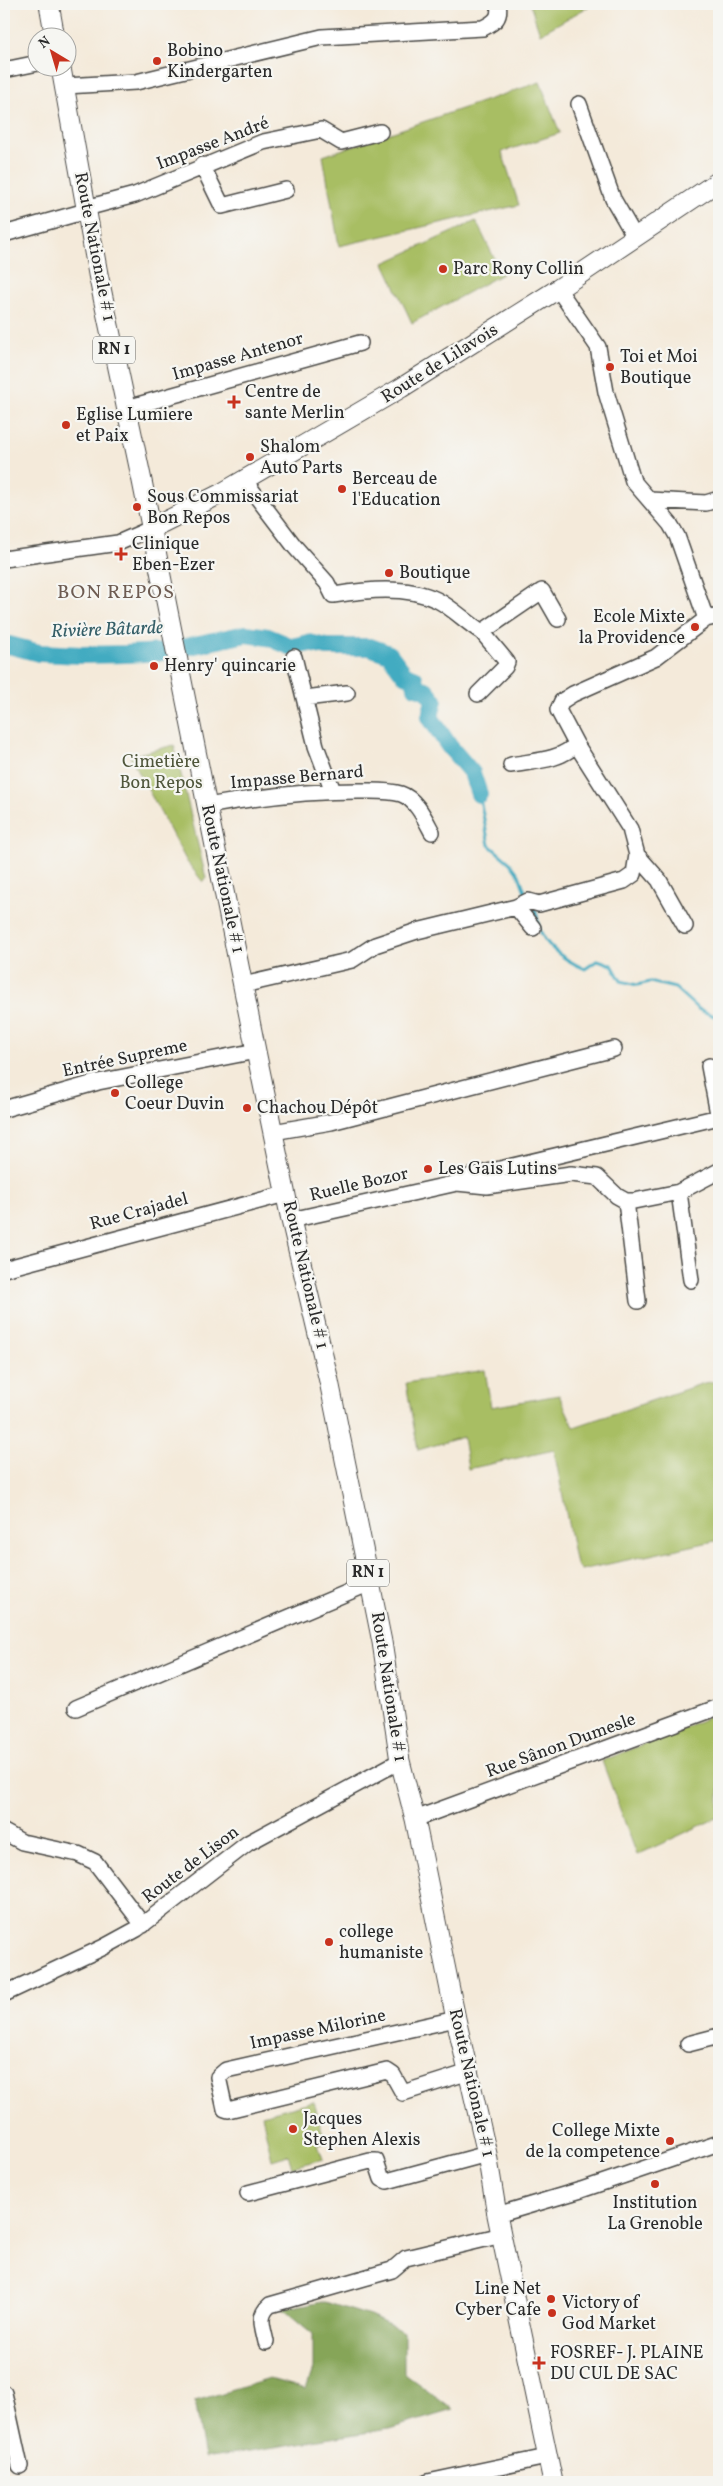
<svg xmlns="http://www.w3.org/2000/svg" width="723" height="2486" font-family="Vollkorn,serif">
<style>
.green{fill:#a8be63;stroke:#6a7447}
.forest{fill:#86a559;stroke:#586842}
.lines{fill:none;stroke-linecap:round;stroke-linejoin:round}
.stream{stroke:#42abc1;stroke-width:3}
.river{stroke:#42abc1;stroke-width:18}
.minor-casing{stroke:#494845;stroke-width:18}
.major-casing{stroke:#494845;stroke-width:21}
.minor{stroke:#fff;stroke-width:15}
.major{stroke:#fff;stroke-width:19}
.poi-dot{fill:#c8321e;stroke:#f6f6f2;stroke-width:2}
.labels{text-anchor:middle;dominant-baseline:central;stroke-width:4.5;stroke-linejoin:round;paint-order:stroke}
.shield{fill:#f6f6f2;stroke:#686867;stroke-width:1}
.shield-label{font-size:16px;font-weight:bold;fill:#2b2b2b}
.poi-label{font-size:18px;fill:#2b2b2b;stroke:#f6f6f2;text-anchor:start}
.street-label{font-size:18px;fill:#2b2b2b;stroke:#f6f6f2}
.park-label{font-size:18px;fill:#50573c;stroke:#f6f6f2}
.water-label{font-size:19px;font-style:italic;fill:#345e67;stroke:#f6f6f2}
.quarter-label{font-size:20px;letter-spacing:1px;fill:#6e5c52;stroke:#f6f6f2}
</style>
<rect width="100%" height="100%" fill="#f6f6f2"/>
<filter id="ink" filterUnits="userSpaceOnUse"><feTurbulence type="fractalNoise" baseFrequency=".02" numOctaves="2"/><feDisplacementMap in="SourceGraphic" scale="10" xChannelSelector="R" yChannelSelector="G"/><feConvolveMatrix kernelMatrix="1 2 1 2 8 2 1 2 1" color-interpolation-filters="sRGB"/></filter>
<filter id="wash" filterUnits="userSpaceOnUse"><feTurbulence type="fractalNoise" baseFrequency=".0096" numOctaves="4" result="noise"/><feDisplacementMap in="SourceGraphic" scale="20" xChannelSelector="R" yChannelSelector="G"/><feGaussianBlur stdDeviation="1.12" result="paint"/><feColorMatrix in="noise" values="0 0 0 0 0 0 0 0 0 0 0 0 0 0 0 0 0 1.4 0 .05"/><feComposite in="paint" operator="in"/></filter>
<g filter="url(#wash)">
<rect width="100%" height="100%" fill="#f4eada"/>
<!-- green -->
<path class="green" d="M 530,4 L 593,4 L 540,34 Z
M 540,82 L 560,133 L 502,152 L 519,205 L 339,246 L 323,156 Z
M 476,221 L 502,274 L 412,323 L 384,263 Z
M 174,745 L 206,878 L 203,882 L 187,862 L 130,756 Z
M 485,1370 L 491,1407 L 559,1395 L 574,1427 L 704,1383 L 719,1381 L 719,1540 L 581,1570 L 576,1565 L 554,1450 L 468,1469 L 463,1437 L 418,1450 L 406,1383 Z
M 719,1713 L 719,1817 L 637,1855 L 602,1761 Z
M 314,2101 L 325,2143 L 318,2145 L 323,2159 L 292,2167 L 288,2155 L 272,2160 L 262,2115 Z"/>
<!-- forest -->
<path class="forest" d="M 322,2301 L 370,2316 L 404,2332 L 404,2373 L 453,2410 L 389,2429 L 205,2458 L 195,2401 L 270,2379 L 306,2389 L 313,2369 L 313,2334 L 283,2309 Z"/>
<g class="lines">
<!-- stream -->
<path class="stream" d="M 479,794 L 489,845 L 510,863 L 519,875 L 527,897
M 534,908 C 538,913 537,920 539,927 C 545,948 567,961 585,969 L 598,960 L 612,965 L 621,981 L 637,985 L 650,982 L 675,988 L 698,1009 L 719,1018"/>
<!-- river -->
<path class="river" d="M 4,646 L 9,645 L 39,653 L 82,655 L 126,654 L 162,652 L 246,634 L 268,637 L 292,647 L 309,643 L 327,647 L 370,647 L 389,654 L 405,675 L 414,678 L 416,687 L 426,690 L 434,700 L 430,717 L 449,746 L 472,773 L 479,794"/>
</g>
</g>
<g filter="url(#ink)">
<g class="lines">
<!-- minor casing -->
<g class="minor-casing">
<path id="minor" d="M 4,70 L 38,63
M 65,86 L 136,82 L 322,37 L 483,28 C 495,22 501,18 498,4
M 579,104 L 613,199 L 635,237
M 202,165 L 222,206 L 286,190
M 86,208 L 135,195 L 263,142 L 321,130 L 341,142 L 380,132
M 4,234 L 86,211
M 558,289 L 598,347 L 606,392 L 633,481 L 670,524 L 677,536 L 706,619 L 719,616
M 127,408 L 360,343
M 244,480 L 295,547 L 327,583 L 333,595 C 366,590 406,585 437,600 C 453,608 467,623 482,632 L 542,591 L 558,619
M 650,500 L 706,503 L 719,499
M 4,559 L 118,543 L 150,529
M 294,657 L 316,746 L 333,791
M 478,694 L 505,667 L 507,662 L 482,632
M 305,698 L 347,693
M 511,765 C 532,761 561,761 576,744
M 207,806 C 257,797 308,791 359,791 C 372,791 389,790 401,794 C 416,799 425,819 432,832
M 637,855 L 659,880 L 685,926
M 516,907 L 528,901 L 539,904 L 624,881 L 634,874 L 637,855 L 630,829 L 576,744 L 558,710 L 562,701 L 573,694 L 656,657 L 706,619
M 243,985 L 352,960 L 375,945 L 417,931 L 516,907 L 533,928
M 709,1066 L 719,1119
M 4,1109 L 98,1082 L 256,1051
M 273,1132 L 331,1122 L 614,1049
M 457,1183 L 471,1176 L 719,1117
M 679,1192 L 691,1280
M 626,1201 L 638,1301
M 291,1220 L 457,1183 L 487,1186 L 571,1174 L 597,1177 L 617,1196 L 626,1201 L 634,1201 L 679,1192 L 719,1171
M 4,1269 L 285,1194
M 76,1708 L 370,1583
M 415,1819 L 719,1707
M 4,1832 L 22,1842 L 78,1854 L 95,1862 L 143,1925
M 4,1994 L 104,1947 L 137,1929 L 248,1843 L 400,1761
M 456,2019 L 226,2070 L 218,2077 L 225,2109 L 228,2110 L 387,2071 L 393,2075 L 403,2093 L 469,2072
M 688,2044 L 719,2036
M 248,2193 L 370,2161 L 376,2161 L 382,2179 L 387,2181 L 487,2154
M 497,2215 L 581,2190 L 719,2143
M 266,2342 C 263,2327 257,2316 270,2305 L 392,2270 L 406,2258 L 502,2235
M 4,2393 L 20,2466
M 428,2482 L 547,2457"/>
</g>
<!-- major casing -->
<g class="major-casing">
<path id="major" d="M 49,4 L 55,38
M 61,68 L 98,274 L 142,481 L 256,1051 L 291,1220 L 329,1381 L 382,1642 L 400,1761 L 415,1819 L 456,2019 L 487,2154 L 497,2215 L 553,2482
M 150,529 L 220,494 L 401,388 L 558,289 L 719,181"/>
</g>
<!-- minor -->
<use href="#minor" class="minor"/>
<!-- major -->
<use href="#major" class="major"/>
</g>
</g>
<!-- markers -->
<g class="poi-dot">
<circle cx="157" cy="61" r="5"/>
<circle cx="443" cy="269" r="5"/>
<circle cx="610" cy="367" r="5"/>
<path d="M231.5 394.5h5v5h5v5h-5v5h-5v-5h-5v-5h5z"/>
<circle cx="66" cy="425" r="5"/>
<circle cx="250" cy="457" r="5"/>
<circle cx="342" cy="489" r="5"/>
<circle cx="137" cy="507" r="5"/>
<path d="M118.5 546.5h5v5h5v5h-5v5h-5v-5h-5v-5h5z"/>
<circle cx="389" cy="573" r="5"/>
<circle cx="695" cy="627" r="5"/>
<circle cx="154" cy="666" r="5"/>
<circle cx="115" cy="1093" r="5"/>
<circle cx="247" cy="1108" r="5"/>
<circle cx="428" cy="1169" r="5"/>
<circle cx="329" cy="1942" r="5"/>
<circle cx="293" cy="2129" r="5"/>
<circle cx="670" cy="2141" r="5"/>
<circle cx="655" cy="2184" r="5"/>
<circle cx="551" cy="2299" r="5"/>
<circle cx="552" cy="2313" r="5"/>
<path d="M536.5 2355.5h5v5h5v5h-5v5h-5v-5h-5v-5h5z"/>
</g>
<g class="labels">
<!-- shield labels -->
<g class="shield">
<rect x="93" y="336.5" width="42" height="27" rx="4"/>
<rect x="347" y="1559.5" width="42" height="27" rx="4"/>
</g>
<g class="shield-label">
<text x="114" y="350">RN 1</text>
<text x="368" y="1573">RN 1</text>
</g>
<!-- poi labels -->
<g class="poi-label">
<text x="167" y="51">Bobino<tspan x="167" dy="21">Kindergarten</tspan></text>
<text x="453" y="269">Parc Rony Collin</text>
<text x="620" y="357">Toi et Moi<tspan x="620" dy="21">Boutique</tspan></text>
<text x="245" y="392">Centre de<tspan x="245" dy="21">sante Merlin</tspan></text>
<text x="76" y="415">Eglise Lumiere<tspan x="76" dy="21">et Paix</tspan></text>
<text x="260" y="447">Shalom<tspan x="260" dy="21">Auto Parts</tspan></text>
<text x="352" y="479">Berceau de<tspan x="352" dy="21">l'Education</tspan></text>
<text x="147" y="497">Sous Commissariat<tspan x="147" dy="21">Bon Repos</tspan></text>
<text x="132" y="544">Clinique<tspan x="132" dy="21">Eben-Ezer</tspan></text>
<text x="399" y="573">Boutique</text>
<text x="685" y="617" text-anchor="end">Ecole Mixte<tspan x="685" dy="21">la Providence</tspan></text>
<text x="164" y="666">Henry' quincarie</text>
<text x="125" y="1083">College<tspan x="125" dy="21">Coeur Duvin</tspan></text>
<text x="257" y="1108">Chachou Dépôt</text>
<text x="438" y="1169">Les Gais Lutins</text>
<text x="339" y="1932">college<tspan x="339" dy="21">humaniste</tspan></text>
<text x="303" y="2119">Jacques<tspan x="303" dy="21">Stephen Alexis</tspan></text>
<text x="660" y="2131" text-anchor="end">College Mixte<tspan x="660" dy="21">de la competence</tspan></text>
<text x="655" y="2203" text-anchor="middle">Institution<tspan x="655" dy="21">La Grenoble</tspan></text>
<text x="541" y="2289" text-anchor="end">Line Net<tspan x="541" dy="21">Cyber Cafe</tspan></text>
<text x="562" y="2303">Victory of<tspan x="562" dy="21">God Market</tspan></text>
<text x="550" y="2353">FOSREF- J. PLAINE<tspan x="550" dy="21">DU CUL DE SAC</tspan></text>
</g>
<!-- street labels -->
<g class="street-label">
<text transform="translate(213 144) rotate(-21)">Impasse André</text>
<text transform="translate(94 247) rotate(79)">Route Nationale # 1</text>
<text transform="translate(238 357) rotate(-16)">Impasse Antenor</text>
<text transform="translate(440 364) rotate(-32)">Route de Lilavois</text>
<text transform="translate(297 778) rotate(-5)">Impasse Bernard</text>
<text transform="translate(222 879) rotate(78)">Route Nationale # 1</text>
<text transform="translate(125 1059) rotate(-12)">Entrée Supreme</text>
<text transform="translate(359 1185) rotate(-13)">Ruelle Bozor</text>
<text transform="translate(139 1212) rotate(-15)">Rue Crajadel</text>
<text transform="translate(305 1275) rotate(77)">Route Nationale # 1</text>
<text transform="translate(388 1687) rotate(81)">Route Nationale # 1</text>
<text transform="translate(561 1746) rotate(-20)">Rue Sânon Dumesle</text>
<text transform="translate(191 1865) rotate(-37)">Route de Lison</text>
<text transform="translate(318 2030) rotate(-12)">Impasse Milorine</text>
<text transform="translate(471 2083) rotate(77)">Route Nationale # 1</text>
</g>
<!-- park labels -->
<g class="park-label">
<text x="161" y="762">Cimetière<tspan x="161" dy="21">Bon Repos</tspan></text>
</g>
<!-- water labels -->
<g class="water-label">
<text transform="translate(107 630) rotate(-2)">Rivière Bâtarde</text>
</g>
<!-- quarter labels -->
<g class="quarter-label">
<text x="116" y="593">BON REPOS</text>
</g>
</g>
<!-- margin -->
<rect width="723" height="2486" fill="none" stroke="#f6f6f2" stroke-width="20"/>
<!-- north arrow -->
<g transform="translate(52 52) rotate(322)"><circle r="24" fill="#f6f6f2" stroke="#a5a5a2"/>
<path d="M0-4L9 19L0 12L-9 19Z" fill="#c8321e"/>
<text y="-8" font-size="14" font-weight="bold" text-anchor="middle" fill="#2b2b2b">N</text>
</g>
</svg>
